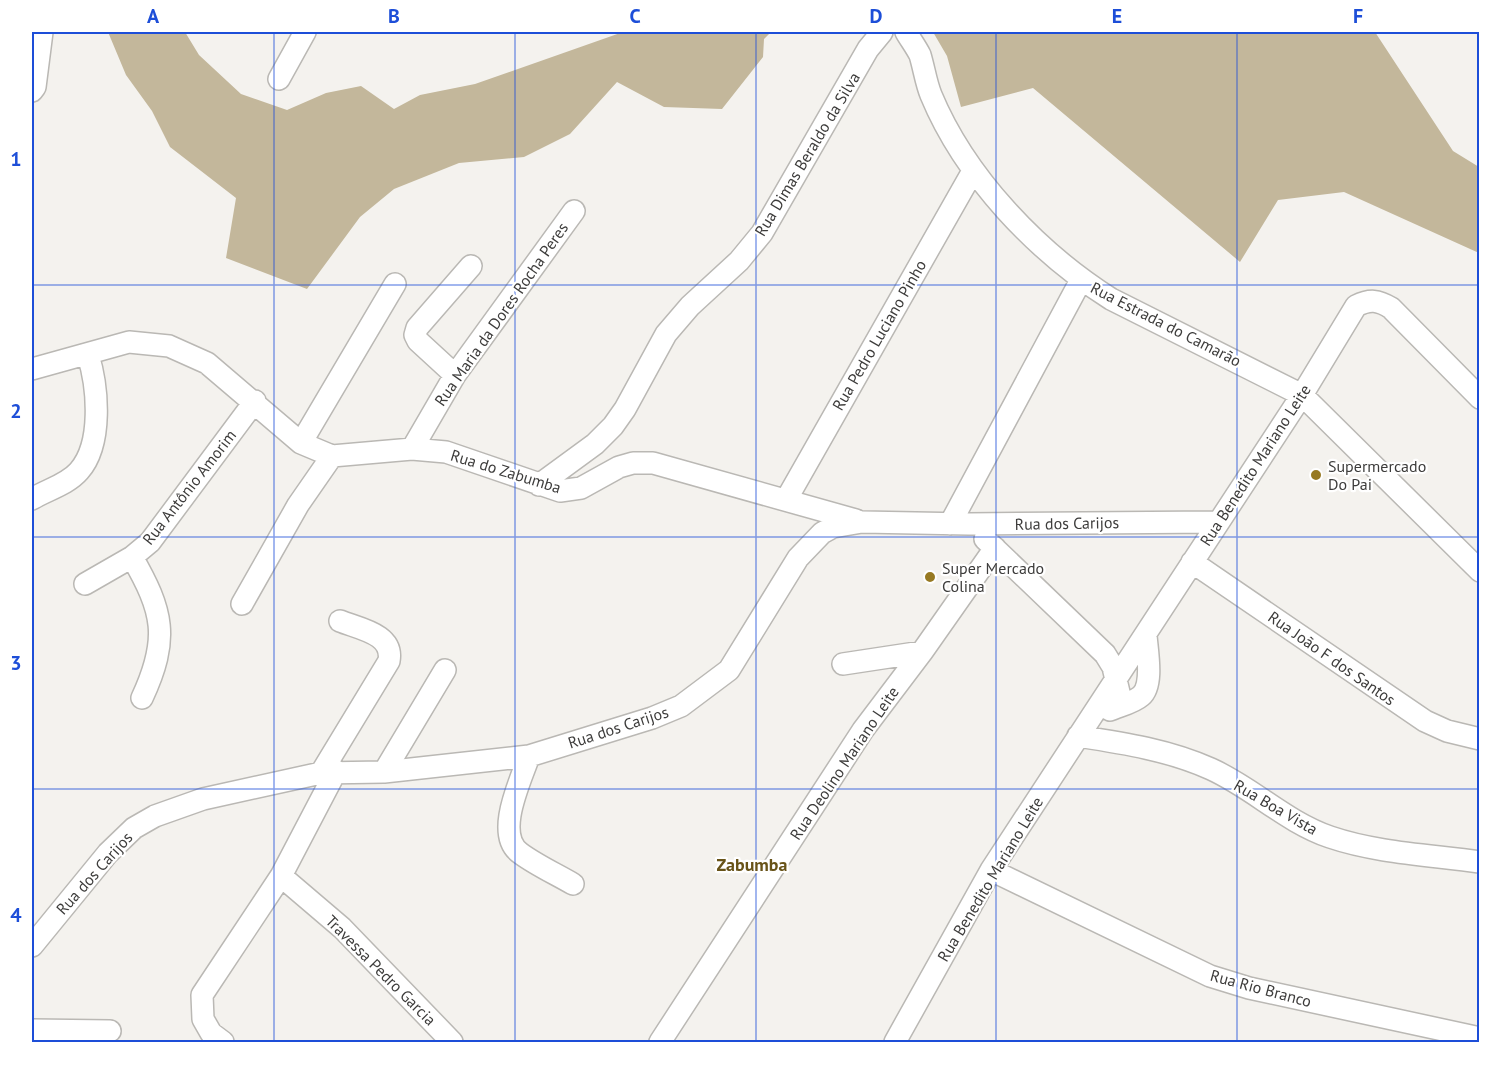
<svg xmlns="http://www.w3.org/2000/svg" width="1511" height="1074" font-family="'PT Sans',sans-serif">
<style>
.forest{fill:#c3b79b}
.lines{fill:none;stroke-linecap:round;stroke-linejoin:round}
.minor-casing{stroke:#bab8b4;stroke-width:24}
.minor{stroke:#fff;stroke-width:21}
.grid{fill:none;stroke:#1d4ed8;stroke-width:1.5;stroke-opacity:0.55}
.poi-dot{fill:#977922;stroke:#fff;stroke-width:2}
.labels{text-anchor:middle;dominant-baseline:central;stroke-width:4.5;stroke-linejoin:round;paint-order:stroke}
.street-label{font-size:16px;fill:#3d3c3b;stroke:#fff}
.poi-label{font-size:16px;fill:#3d3c3b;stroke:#fff;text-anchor:start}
.neighbourhood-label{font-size:18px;font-weight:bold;fill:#685318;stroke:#fff}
.neatline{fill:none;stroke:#1d4ed8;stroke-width:2}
.grid-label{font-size:20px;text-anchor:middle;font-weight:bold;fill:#1d4ed8}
</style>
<rect width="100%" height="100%" fill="#f4f2ee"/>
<!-- forest -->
<path class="forest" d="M 108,32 L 185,32 L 199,55 L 241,94 L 287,110 L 326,93 L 361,86 L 394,109 L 420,95 L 475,84 L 623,32 L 771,32 L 764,39 L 763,57 L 722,109 L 664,107 L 617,82 L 570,134 L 524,157 L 459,163 L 394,189 L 360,217 L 307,289 L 226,258 L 236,198 L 170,147 L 152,111 L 126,75 Z
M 933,32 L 1375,32 L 1453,151 L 1479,167 L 1479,253 L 1344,192 L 1278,200 L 1240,262 L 1033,88 L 961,107 L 947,56 Z"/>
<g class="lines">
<!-- minor casing -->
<g class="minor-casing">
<path id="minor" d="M 906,32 C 910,39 916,47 920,55 C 924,68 926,83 931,95 C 965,177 1037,252 1111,299 L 1302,395 L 1480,571
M 279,79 L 305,32
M 32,91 L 35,87 L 42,32
M 32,369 L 129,342 L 169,346 L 207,363 L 301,443 L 332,456 L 412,449 L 446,452 L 560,491 L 581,488 L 619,467 L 633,463 L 653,463 L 856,520
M 455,375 L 418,341 L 415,335 L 417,328 L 471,266
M 301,443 L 395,284
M 412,449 L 455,375 L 574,211
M 539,485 L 595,444 L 613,426 L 625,409 L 666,334 L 690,306 L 739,261 L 762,233 L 868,49 L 882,32
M 32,499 C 46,490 67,485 79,471 C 103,444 98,387 88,355
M 786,500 L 973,171
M 950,524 L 1081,280
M 985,539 L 1105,654 L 1113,667 L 1122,705
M 132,557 C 163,611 170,638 142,698
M 1192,562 L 1425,721 L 1447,731 L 1480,739
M 85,584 L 132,557 L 150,542 L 255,401
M 242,604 L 298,505 L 332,456
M 843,664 L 922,652
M 1110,710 C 1119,706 1133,703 1141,696 C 1154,685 1147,651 1146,635
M 1078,736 C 1123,743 1169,750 1211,769 C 1253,788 1286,822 1330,837 C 1377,853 1431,855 1480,862
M 529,756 C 521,780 494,834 520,853 C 536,865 556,874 573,884
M 384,772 L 445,670
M 321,773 L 389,661 C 394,634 360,629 340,621
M 991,870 L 1210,976 L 1249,988 L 1480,1038
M 281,876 L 342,928 L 452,1042
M 32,946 L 108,853 L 134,828 L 155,816 L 203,799 L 321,773 L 384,772 L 529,756 L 652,718 L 681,706 L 729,670 L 798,558 L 822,533 L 833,527 L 862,522 L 969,524 L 1217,522
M 32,1030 L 110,1031
M 223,1042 L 211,1033 L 203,1019 L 202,995 L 281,876 L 336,771
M 660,1042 L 863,730 L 922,652 L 995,548
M 895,1042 L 991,870 L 1302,395 L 1356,306 C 1370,299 1378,300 1391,308 L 1480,398"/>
</g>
<!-- minor -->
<use href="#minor" class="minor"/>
</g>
<!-- grid -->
<path class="grid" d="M 274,32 L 274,1042M 515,32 L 515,1042M 756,32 L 756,1042M 996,32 L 996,1042M 1237,32 L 1237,1042M 32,285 L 1480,285M 32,537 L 1480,537M 32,789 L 1480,789"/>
<!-- markers -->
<g class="poi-dot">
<circle cx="1316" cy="475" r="6"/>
<circle cx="930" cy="577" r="6"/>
</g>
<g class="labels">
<!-- street labels -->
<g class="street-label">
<text transform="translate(807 154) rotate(-59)">Rua Dimas Beraldo da Silva</text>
<text transform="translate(501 314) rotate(-55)">Rua Maria da Dores Rocha Peres</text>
<text transform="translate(1166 324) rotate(27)">Rua Estrada do Camarão</text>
<text transform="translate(879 335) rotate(-60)">Rua Pedro Luciano Pinho</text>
<text transform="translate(1255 465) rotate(-57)">Rua Benedito Mariano Leite</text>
<text transform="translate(506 471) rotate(17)">Rua do Zabumba</text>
<text transform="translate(189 487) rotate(-52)">Rua Antônio Amorim</text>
<text transform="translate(1067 523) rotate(-1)">Rua dos Carijos</text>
<text transform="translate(1332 658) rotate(35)">Rua João F dos Santos</text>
<text transform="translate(618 727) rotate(-18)">Rua dos Carijos</text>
<text transform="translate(844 763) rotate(-56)">Rua Deolino Mariano Leite</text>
<text transform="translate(1276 807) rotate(30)">Rua Boa Vista</text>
<text transform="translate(94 873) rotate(-48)">Rua dos Carijos</text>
<text transform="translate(990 879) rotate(-59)">Rua Benedito Mariano Leite</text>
<text transform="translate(381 970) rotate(45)">Travessa Pedro Garcia</text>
<text transform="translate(1261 988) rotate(15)">Rua Rio Branco</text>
</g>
<!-- poi labels -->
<g class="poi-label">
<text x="1328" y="466">Supermercado<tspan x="1328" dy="18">Do Pai</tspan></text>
<text x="942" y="568">Super Mercado<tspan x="942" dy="18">Colina</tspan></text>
</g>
<!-- neighbourhood labels -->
<g class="neighbourhood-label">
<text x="752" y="864">Zabumba</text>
</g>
</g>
<!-- border -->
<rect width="1511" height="1074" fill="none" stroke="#ffffff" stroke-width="66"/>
<rect x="33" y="33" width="1445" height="1008" class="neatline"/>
<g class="grid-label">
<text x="153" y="23">A</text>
<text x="394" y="23">B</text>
<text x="635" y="23">C</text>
<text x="876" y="23">D</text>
<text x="1117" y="23">E</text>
<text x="1358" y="23">F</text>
<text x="16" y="166">1</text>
<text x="16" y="418">2</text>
<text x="16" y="670">3</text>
<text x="16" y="922">4</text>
</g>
</svg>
